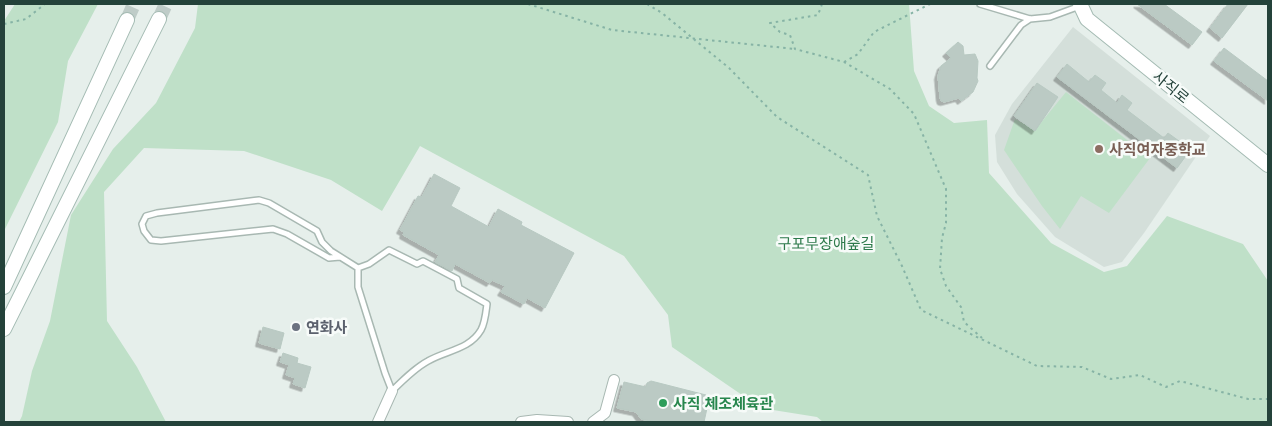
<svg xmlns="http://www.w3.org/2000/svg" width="1272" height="426" font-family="'PT Sans','Noto Sans KR',sans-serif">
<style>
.built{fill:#d4dfda}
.green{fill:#bfe0c8}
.building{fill:#bbcac4;stroke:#b8c9c2;filter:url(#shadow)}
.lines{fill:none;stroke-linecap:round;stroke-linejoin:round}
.secondary-tunnel{stroke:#bfccc8;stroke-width:14;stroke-dasharray:14 7;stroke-linecap:butt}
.service-casing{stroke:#a8b8b2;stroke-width:8}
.minor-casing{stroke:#a8b8b2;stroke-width:12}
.secondary-casing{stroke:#a4bbb3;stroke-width:16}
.path{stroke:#86b3a5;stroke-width:2;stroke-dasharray:2.5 4;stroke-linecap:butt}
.service{stroke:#fff;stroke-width:5}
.minor{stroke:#fff;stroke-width:10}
.secondary{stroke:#fff;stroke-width:14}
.education-dot{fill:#8d6e63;stroke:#f7fbf9;stroke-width:2}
.worship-dot{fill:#6b7280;stroke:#f7fbf9;stroke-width:2}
.leisure-dot{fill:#2e9e5b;stroke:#f7fbf9;stroke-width:2}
.labels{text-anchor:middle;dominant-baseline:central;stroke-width:5;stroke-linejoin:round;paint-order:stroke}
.street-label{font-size:15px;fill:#24423a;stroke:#f7fbf9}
.education-label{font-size:15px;font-weight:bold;fill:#785e54;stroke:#f7fbf9;text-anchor:start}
.park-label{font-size:15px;fill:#2d7a4b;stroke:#f7fbf9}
.worship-label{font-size:15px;font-weight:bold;fill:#5b616d;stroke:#f7fbf9;text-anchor:start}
.leisure-label{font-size:15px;font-weight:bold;fill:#27864d;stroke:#f7fbf9;text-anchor:start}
</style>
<defs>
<filter id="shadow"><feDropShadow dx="-3.5" dy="3.5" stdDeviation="0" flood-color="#0004"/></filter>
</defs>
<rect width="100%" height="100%" fill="#e6efeb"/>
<!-- built -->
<path class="built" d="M 1073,27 L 1210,136 L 1144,233 L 1122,262 L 1104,267 L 1055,237 L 1017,194 L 997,162 L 995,135 L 1012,104 Z"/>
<!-- green -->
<path class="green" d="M 15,4 L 98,4 L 68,61 L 58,122 L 4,231 L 4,21 Z
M 198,4 L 909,4 L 914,71 L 929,106 L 954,123 L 987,120 L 989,173 L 1051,243 L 1104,272 L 1127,266 L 1167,216 L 1243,244 L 1268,281 L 1268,422 L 823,422 L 817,417 L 761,408 L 672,347 L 668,315 L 624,256 L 420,146 L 382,211 L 331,180 L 244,151 L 144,148 L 104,192 L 107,321 L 137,367 L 166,422 L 19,422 L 22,416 L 32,371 L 50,321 L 71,215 L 113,149 L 156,103 L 195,28 Z
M 1066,92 L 1150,158 L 1109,213 L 1081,196 L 1060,229 L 1042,206 L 1004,150 L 1015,119 L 1035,130 Z"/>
<!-- building -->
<path class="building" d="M 1137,4 L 1164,4 L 1202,32 L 1192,45 Z
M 1228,4 L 1248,4 L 1222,38 L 1210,28 Z
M 958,42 L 963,46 L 964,55 L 975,54 L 978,61 L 977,78 L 978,81 L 973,92 L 961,101 L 959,98 L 944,102 L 941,101 L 940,98 L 938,76 L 941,66 L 951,58 L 946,53 Z
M 1224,48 L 1268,81 L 1268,101 L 1214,61 Z
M 1067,64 L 1089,82 L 1095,75 L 1106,83 L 1101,90 L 1117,103 L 1122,95 L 1132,103 L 1127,110 L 1164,138 L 1168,133 L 1179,141 L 1177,144 L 1188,153 L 1177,168 L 1057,77 Z
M 1037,83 L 1058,97 L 1035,131 L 1014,116 Z
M 434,174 L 460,188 L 451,206 L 489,227 L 498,209 L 522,222 L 521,225 L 574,253 L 545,308 L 527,298 L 524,304 L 501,292 L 505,286 L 492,280 L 490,283 L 455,264 L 452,271 L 435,262 L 439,255 L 403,235 L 404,232 L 400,230 L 418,196 L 422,197 Z
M 263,327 L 284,333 L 280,349 L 259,343 Z
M 283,353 L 298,358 L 297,363 L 311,367 L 305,388 L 293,384 L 295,378 L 286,375 L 289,365 L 280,362 Z
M 651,381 L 706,395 L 709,399 L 704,422 L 655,422 L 641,419 L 636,412 L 617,408 L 624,382 L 646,387 L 647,383 Z"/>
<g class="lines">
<!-- secondary-tunnel -->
<path class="secondary-tunnel" d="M 159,19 L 166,4
M 127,20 L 134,4"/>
<!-- service casing -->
<g class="service-casing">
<path id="service" d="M 980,4 L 1030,19 L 1050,17 L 1080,6
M 990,66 L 1021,25 L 1030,19
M 389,250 L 417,264 L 423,261 L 457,279 L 459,288 L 487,304 C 486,312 485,323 481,330 C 469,350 447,350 428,361 C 415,368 403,380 392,391 L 385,373 L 358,287 L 358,268 L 369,264 Z
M 340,257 L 329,258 L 287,234 L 273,229 L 161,241 L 151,240 L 144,231 L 142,224 L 146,216 L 157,213 L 259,200 L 269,203 L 317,231 L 322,242 L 331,251 L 358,268"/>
</g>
<!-- minor casing -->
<g class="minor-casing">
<path id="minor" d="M 378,422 L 392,391
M 521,422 L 537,420 L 568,422
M 593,422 L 605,413 L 614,380"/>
</g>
<!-- secondary casing -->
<g class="secondary-casing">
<path id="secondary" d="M 1080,4 L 1087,19 L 1268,165
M 4,287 L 127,20
M 4,329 L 159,19"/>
</g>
<!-- path -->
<path class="path" d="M 528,4 L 612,30 L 795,49
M 647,4 L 662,13 L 729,68 L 777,117 L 868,175 L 877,216 L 902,266 L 921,310 L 1037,366 L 1082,367 L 1111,379 L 1140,375 L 1166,387 L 1180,381 L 1248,399 L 1268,399
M 822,4 L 818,15 L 770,23 L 780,32 L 790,35 L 795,49 L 844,62 L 890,89 L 914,114 L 946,189 L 946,223 L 942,238 L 940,269 L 946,286 L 961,307 L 964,322 L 982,338
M 4,24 L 26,19 L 45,4
M 844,62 L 858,54 L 874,32 L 930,4"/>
<!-- service -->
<use href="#service" class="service"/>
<!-- minor -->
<use href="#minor" class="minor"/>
<!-- secondary -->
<use href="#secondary" class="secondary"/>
</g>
<!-- markers -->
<circle class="education-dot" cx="1099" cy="149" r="5"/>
<circle class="worship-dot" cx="296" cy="327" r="5"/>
<circle class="leisure-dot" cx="663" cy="403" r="5"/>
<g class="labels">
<!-- street labels -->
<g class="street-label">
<text transform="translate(1171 87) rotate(39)">사직로</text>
</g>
<!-- education labels -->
<g class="education-label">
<text x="1109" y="149">사직여자중학교</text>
</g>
<!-- park labels -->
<g class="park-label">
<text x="826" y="243">구포무장애숲길</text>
</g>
<!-- worship labels -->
<g class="worship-label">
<text x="306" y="327">연화사</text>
</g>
<!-- leisure labels -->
<g class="leisure-label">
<text x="673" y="403">사직 체조체육관</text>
</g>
</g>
<!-- border -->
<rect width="1272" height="426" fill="none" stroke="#24423a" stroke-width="10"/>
</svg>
